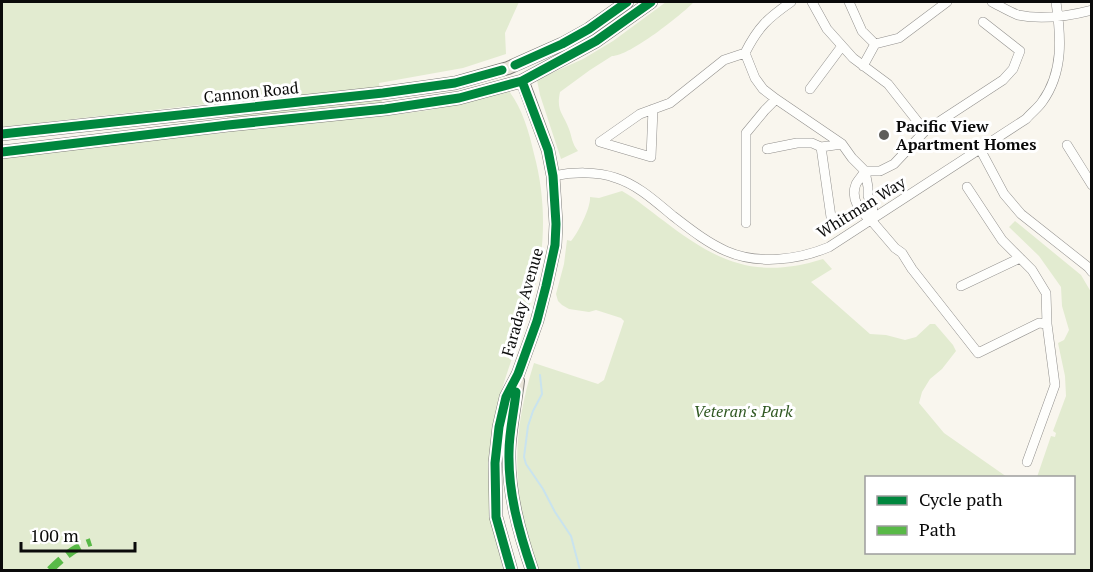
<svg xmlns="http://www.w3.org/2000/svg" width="1093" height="572" font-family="'PT Serif',serif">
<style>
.green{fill:#e2ebd0}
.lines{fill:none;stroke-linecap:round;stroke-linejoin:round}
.stream{stroke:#c9e3ee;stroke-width:2}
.minor-casing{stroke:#92908d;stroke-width:10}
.major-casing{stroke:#7f7e7a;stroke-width:14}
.minor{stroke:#fefefc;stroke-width:9}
.major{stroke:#e9e4d9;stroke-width:12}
.quiet{stroke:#58b947;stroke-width:8;stroke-dasharray:15 8;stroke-linecap:butt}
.cycleway-casing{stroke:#fff;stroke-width:13}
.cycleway{stroke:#00873e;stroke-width:9}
.poi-dot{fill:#5e5d5a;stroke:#fff;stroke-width:2}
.labels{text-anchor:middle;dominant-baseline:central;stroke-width:6;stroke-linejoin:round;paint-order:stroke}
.street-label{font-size:16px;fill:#0a0a0a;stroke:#fff}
.poi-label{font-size:16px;font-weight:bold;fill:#0a0a0a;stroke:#fff;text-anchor:start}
.park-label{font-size:16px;font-style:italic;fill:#315923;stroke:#fff}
</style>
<rect width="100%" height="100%" fill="#f9f6ee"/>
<!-- green -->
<path class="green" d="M 2,2 L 519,2 L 505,33 L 506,54 L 463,68 L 379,83 L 384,116 L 430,110 L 509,91 C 523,110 529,132 534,154 C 546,198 546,247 534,290 C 522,339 498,385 492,435 C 488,466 487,501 494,531 C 496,544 501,557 505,570 L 2,570 L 2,157 L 229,132 L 225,102 L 2,127 Z
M 666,2 L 694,2 C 681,15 630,56 612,56 L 590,70 L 560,92 C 556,111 563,113 569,129 C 572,137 572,144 578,151 L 561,159 L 540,95 L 537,80 L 545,76 L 583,59 L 613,41 Z
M 622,191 C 638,200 650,211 664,221 C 717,262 756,280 823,259 L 832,269 L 811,282 L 870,334 L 886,335 L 905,340 L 916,337 L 930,324 L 935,324 L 953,345 L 956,351 L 942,369 L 930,379 L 922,392 L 919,403 L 944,433 L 1007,477 L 866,478 L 866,552 L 1074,552 L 1074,478 L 1037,477 L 1051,436 L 1055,437 L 1056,433 L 1053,431 L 1066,396 L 1065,376 L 1058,343 L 1064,340 L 1069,330 L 1062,306 L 1061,287 L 1039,256 L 1009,227 L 1015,221 L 1081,275 L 1091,292 L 1091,570 L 538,570 C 512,496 510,438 534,363 L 598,384 L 604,380 L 624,321 L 621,318 L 596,310 L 589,312 L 569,309 L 562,305 L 558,301 L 556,294 L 564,264 L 567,240 L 571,241 C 578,233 591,207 590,197 L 599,198 Z"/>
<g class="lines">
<!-- stream -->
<path class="stream" d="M 540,375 L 542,394 L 533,411 L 528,426 L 524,457 L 526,464 L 543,489 L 555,512 L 571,536 L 580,570"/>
<!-- minor casing -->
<g class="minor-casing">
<path id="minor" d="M 812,2 L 827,29 L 853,58 L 888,84 L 925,131
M 849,2 L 862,31 L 875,44 L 863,66
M 992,2 C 1000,6 1010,12 1018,15 C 1041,20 1069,16 1092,10
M 875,44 L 899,38 L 947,2
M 745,53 L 755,78 L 763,89 L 776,99 L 842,144 L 852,158 L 865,171 L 868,187 L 868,196 L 873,206 L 871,220 C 860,212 850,199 856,184 C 858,180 863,175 865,171
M 810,89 L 842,46
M 653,109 L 651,157 L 600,142 L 640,114 L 670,103 L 724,60 L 745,53 C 758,27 768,18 791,2
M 1067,145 L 1092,185
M 821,147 L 831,217
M 767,149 L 797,143 L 812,143 L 821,147 L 842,144
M 980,149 L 1004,194 L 1021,214 L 1088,267 L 1092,272
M 865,171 L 880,171 L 894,164 L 925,131 L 1003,80 L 1013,69 L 1020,51 L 983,22
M 553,176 C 572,172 597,171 616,178 C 638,185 656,202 673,216 C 690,229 706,242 726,251 C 758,265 798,260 829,247 L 1026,119 C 1031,113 1038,108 1042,102 C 1064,72 1061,36 1056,2
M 967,187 L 1002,240 L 1032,270 L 1046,293 L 1047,324
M 871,220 L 895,248 L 902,253 L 912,269 L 978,353 L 1039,323 L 1047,324 L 1055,385 L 1027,462
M 746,223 L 746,133 L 765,110 L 776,99
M 961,286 L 1020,258"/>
</g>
<!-- major casing -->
<g class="major-casing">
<path id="major" d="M 2,134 L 383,93 L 455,83 L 508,68 L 562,44 L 589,29 L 627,2
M 2,152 L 228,125 L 385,109 L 459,98 L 522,81 L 596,41 L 651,2
M 518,381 C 515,405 510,428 509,451 C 508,492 519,532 532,570
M 511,570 L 496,517 L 495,463 L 499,427 L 506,397 L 518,374 L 537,321 L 546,286 L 555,245 L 556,224 L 553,176 L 548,150 L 524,85"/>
</g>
<!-- minor -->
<use href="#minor" class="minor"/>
<!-- major -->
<use href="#major" class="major"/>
<!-- quiet -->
<path class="quiet" d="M 50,570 C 62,558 75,547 91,542"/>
<!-- cycleway casing -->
<g class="cycleway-casing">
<path id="cycleway" d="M 515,65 L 562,44 L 589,29 L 627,2
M 2,134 L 383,93 L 455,83 L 502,70
M 2,152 L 228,125 L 385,109 L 459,98 L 522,81 L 596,41 L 651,2
M 516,392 C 514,412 509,432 509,452 C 508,493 519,532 532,570
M 511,570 L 496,517 L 495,463 L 499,427 L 506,397 L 518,374 L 537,321 L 546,286 L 555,245 L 556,224 L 553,176 L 548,150 L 522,81"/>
</g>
<!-- cycleway -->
<use href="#cycleway" class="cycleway"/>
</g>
<!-- markers -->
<circle class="poi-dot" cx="884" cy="135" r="6"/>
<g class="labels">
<!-- street labels -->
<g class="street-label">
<text transform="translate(251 92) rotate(-6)">Cannon Road</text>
<text transform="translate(861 207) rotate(-32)">Whitman Way</text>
<text transform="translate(522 302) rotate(-74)">Faraday Avenue</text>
</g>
<!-- poi labels -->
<g class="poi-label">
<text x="896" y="126">Pacific View<tspan x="896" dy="18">Apartment Homes</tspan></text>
</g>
<!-- park labels -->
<g class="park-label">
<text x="743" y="411">Veteran's Park</text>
</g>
</g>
<!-- border -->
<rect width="1093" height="572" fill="none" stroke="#0a0a0a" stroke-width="6"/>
<!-- legend -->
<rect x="865" y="476" width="210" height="78" fill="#ffffff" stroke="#9d9d9d" stroke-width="1.5"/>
<rect x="877" y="496" width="30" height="9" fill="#00873e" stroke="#9d9d9d" stroke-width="1.5"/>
<text x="919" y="506" font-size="18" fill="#0a0a0a">Cycle path</text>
<rect x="877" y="526" width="30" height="9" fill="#58b947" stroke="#9d9d9d" stroke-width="1.5"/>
<text x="919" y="536" font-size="18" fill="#0a0a0a">Path</text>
<!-- scale -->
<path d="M21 542v9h114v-9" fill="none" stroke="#0a0a0a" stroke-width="3"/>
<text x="30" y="542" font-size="18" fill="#0a0a0a" stroke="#ffffff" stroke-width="4.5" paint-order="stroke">100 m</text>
</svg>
